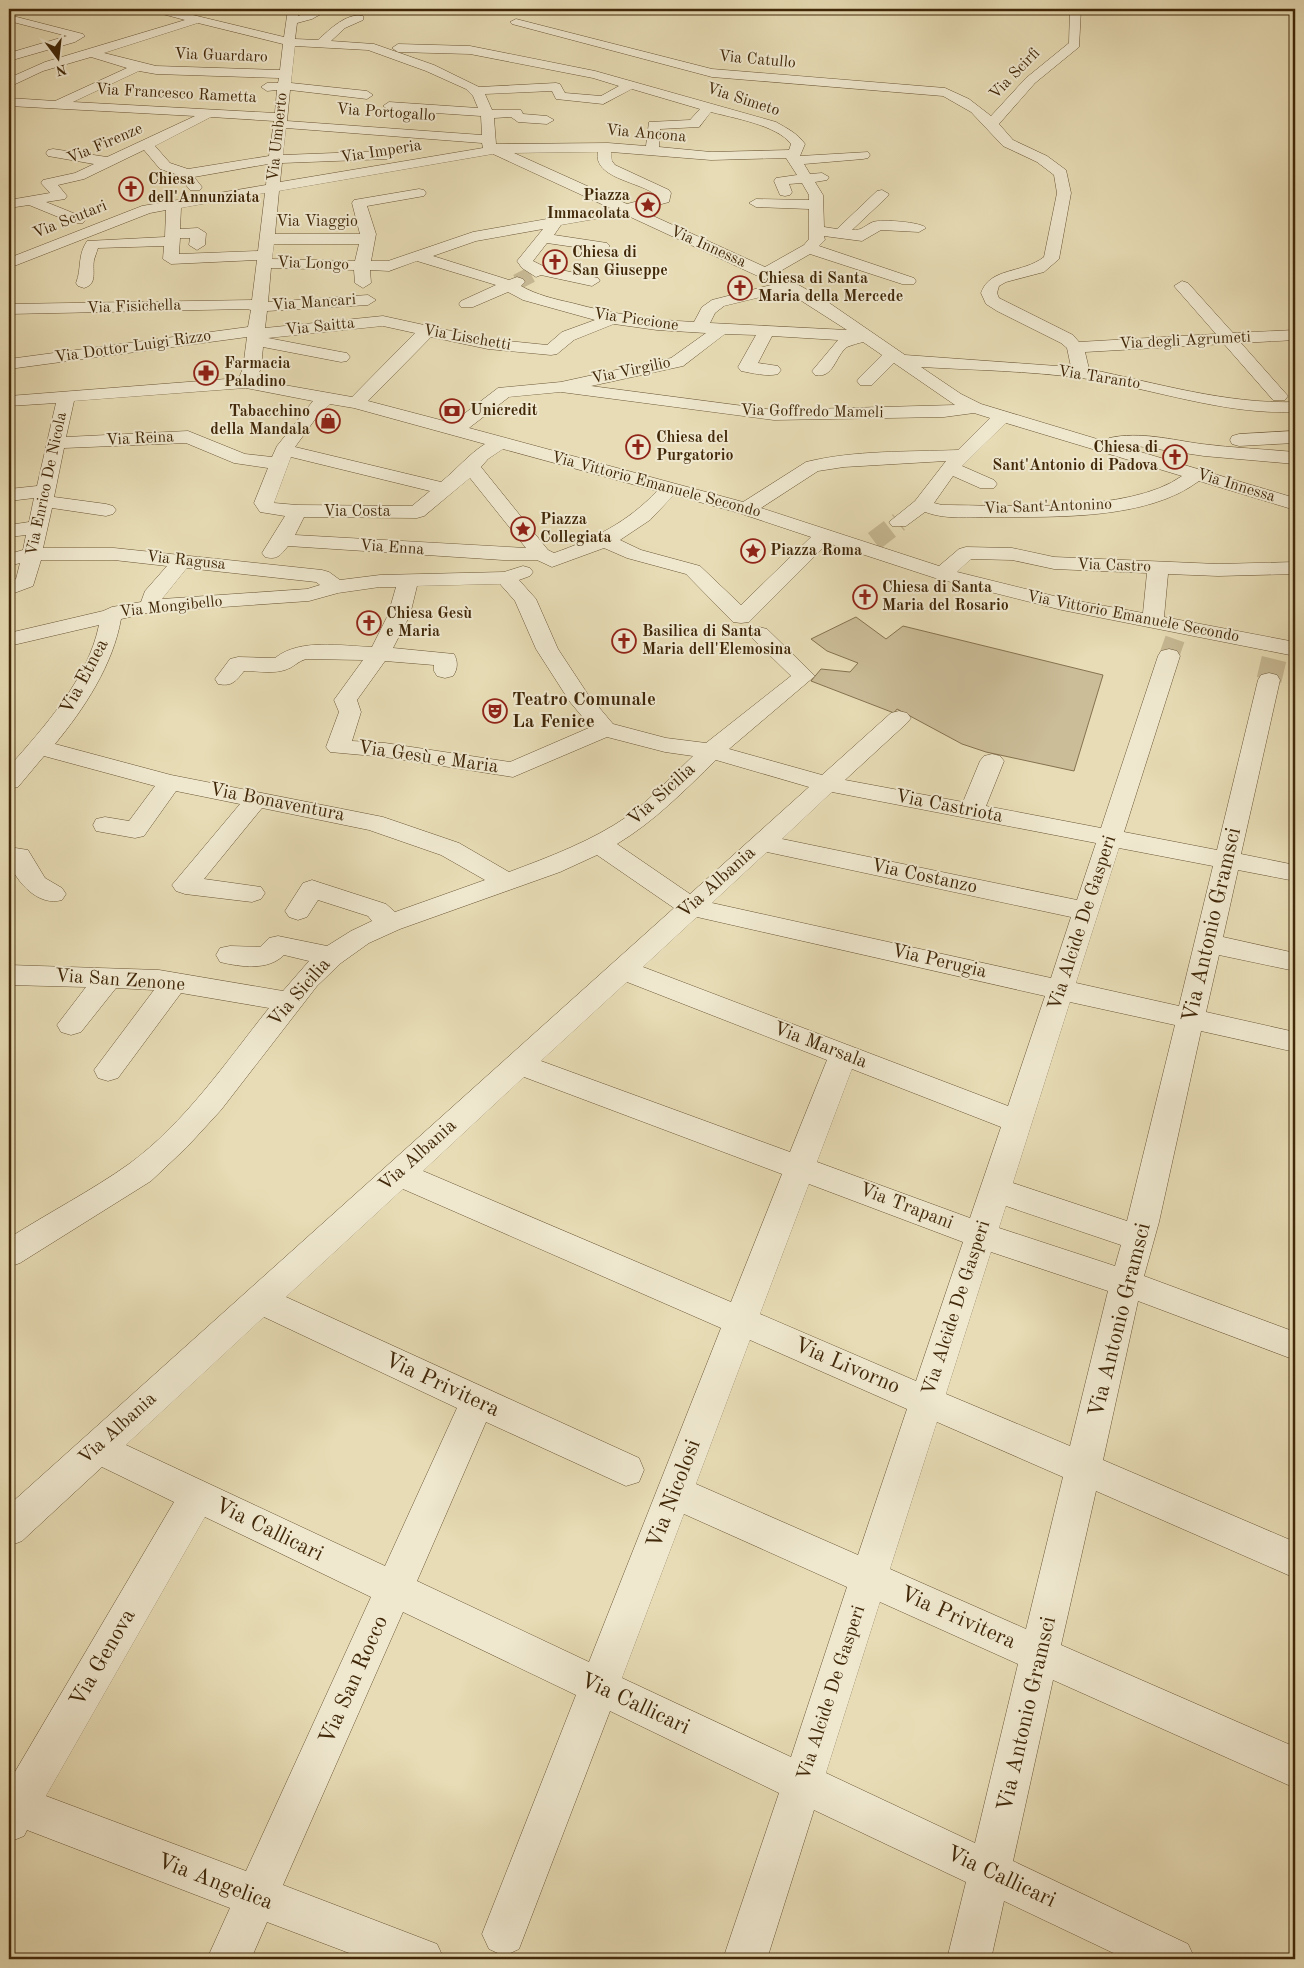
<svg xmlns="http://www.w3.org/2000/svg" width="1304" height="1968" font-family="'Old Standard TT',serif">
<style>
.green{fill:#cbbd98;stroke:#867250}
.lines{fill:none;stroke-linecap:round;stroke-linejoin:round}
.minor-tunnel-far2{stroke:#c6b893;stroke-width:16;stroke-dasharray:16 8;stroke-linecap:butt}
.minor-tunnel-far1{stroke:#c6b893;stroke-width:20;stroke-dasharray:20 10;stroke-linecap:butt}
.minor-tunnel{stroke:#c6b893;stroke-width:25;stroke-dasharray:25 12;stroke-linecap:butt}
.minor-casing{stroke:#6a5534;stroke-width:1}
.minor{fill:#efe8cf;fill-rule:evenodd}
.labels{text-anchor:middle;dominant-baseline:central;stroke-width:4;stroke-linejoin:round;paint-order:stroke}
.far-street-label{font-size:16px;fill:#412809;stroke:#efe8cf}
.far-poi-label{font-size:16px;font-weight:bold;fill:#412809;stroke:#efe8cf;text-anchor:start}
.street-label{font-size:19px;fill:#412809;stroke:#efe8cf}
.poi-label{font-size:19px;font-weight:bold;fill:#412809;stroke:#efe8cf;text-anchor:start}
.near-street-label{font-size:22px;fill:#412809;stroke:#efe8cf}
</style>
<rect width="100%" height="100%" fill="#e7dcb5"/>
<filter id="stains"><feTurbulence type="fractalNoise" baseFrequency=".004" numOctaves="4"/><feColorMatrix values="0 0 0 0 .2 0 0 0 0 .09 0 0 0 0 .02 0 0 0 .5 -.17"/></filter>
<radialGradient id="worn" r=".72"><stop offset=".6" stop-color="#630" stop-opacity="0"/><stop offset="1" stop-color="#630" stop-opacity=".3"/></radialGradient>
<!-- green -->
<path class="green" d="M 856,617 L 886,639 L 903,626 L 1103,675 L 1074,771 L 986,752 L 962,744 L 897,709 L 894,713 L 811,681 L 821,669 L 850,672 L 858,663 L 827,651 L 811,639 Z"/>
<g class="lines">
<!-- minor-tunnel-far2 -->
<path class="minor-tunnel-far2" d="M 517,282 L 536,272"/>
<!-- minor-tunnel-far1 -->
<path class="minor-tunnel-far1" d="M 874,541 L 899,522
M 1169,656 L 1175,639"/>
<!-- minor-tunnel -->
<path class="minor-tunnel" d="M 1269,680 L 1274,659"/>
<!-- minor casing -->
<g class="minor-casing">
<path id="minor" d="M 150,9 L 168,9 L 284,37 L 288,9 L 298,9 L 298,16 L 316,9 L 330,9 L 312,19 L 297,23 L 295,39 L 318,40 C 329,30 347,12 363,16 L 363,20 L 345,28 L 331,41 L 374,44 L 434,65 L 479,87 L 556,83 L 560,84 L 565,93 L 601,96 L 619,86 L 593,78 L 470,54 L 398,52 L 392,48 L 398,44 L 470,46 L 595,71 L 776,122 C 788,129 797,133 805,144 L 800,156 L 868,152 L 870,155 L 868,158 L 863,159 L 804,164 L 810,174 L 822,173 L 829,177 L 827,180 L 815,182 L 823,195 L 824,227 L 837,229 L 877,191 L 882,190 L 889,194 L 887,197 L 852,230 C 862,231 865,225 873,222 C 881,219 922,222 926,228 L 919,232 L 881,230 L 862,241 L 824,236 L 825,240 L 819,246 L 914,278 L 916,281 L 914,284 L 902,284 L 810,254 L 777,273 L 822,298 L 905,355 L 1071,367 L 1067,348 L 1061,343 L 997,311 L 986,304 L 981,293 C 990,267 1022,274 1044,257 L 1057,193 L 1054,175 L 1037,162 L 1003,146 L 971,112 L 943,96 L 712,77 L 512,24 L 510,22 L 516,19 L 712,69 L 945,88 L 969,99 L 991,116 L 1026,78 L 1069,43 L 1070,9 L 1081,9 L 1079,47 L 1035,83 L 999,124 L 1013,140 L 1047,156 L 1066,170 L 1071,193 L 1059,259 L 1044,272 L 1006,282 L 999,286 L 997,293 L 999,298 L 1073,335 L 1079,342 L 1216,334 L 1174,286 L 1182,281 L 1188,283 L 1233,333 L 1295,330 L 1295,340 L 1241,343 L 1288,396 L 1285,400 L 1273,400 L 1224,344 L 1085,352 L 1089,369 C 1156,383 1226,404 1295,402 L 1295,412 C 1222,415 1153,388 1081,378 C 1029,371 974,370 921,367 L 961,394 L 981,404 L 1107,442 L 1109,438 C 1140,431 1172,440 1202,444 C 1233,448 1264,449 1295,452 L 1295,464 L 1204,456 L 1137,446 L 1124,447 L 1295,498 L 1295,510 L 1199,481 C 1147,520 1056,517 992,517 C 970,517 946,520 925,512 L 906,526 L 892,526 L 889,522 L 915,501 L 946,461 L 844,467 L 818,471 L 761,508 L 939,566 L 959,549 L 966,547 L 1012,548 L 1054,557 L 1218,564 L 1295,562 L 1295,574 L 1218,576 L 1168,574 L 1164,617 L 1295,642 L 1295,656 L 1062,610 L 935,578 L 828,543 L 749,622 L 741,623 L 733,622 L 686,574 L 627,558 L 604,548 L 552,567 L 537,560 L 503,560 L 288,546 C 280,556 277,560 265,557 L 262,553 L 285,516 L 260,512 L 254,503 L 268,468 L 234,463 L 186,443 L 64,448 L 54,497 L 106,504 L 113,506 L 116,510 L 113,514 L 106,516 L 52,508 L 43,548 L 114,548 L 322,570 L 329,572 L 340,580 L 380,575 L 504,572 L 523,566 L 530,568 L 533,572 L 530,576 L 519,580 L 536,599 L 558,649 L 587,693 L 613,724 L 666,738 L 706,743 L 791,676 L 748,634 L 751,629 L 759,627 L 767,629 L 815,676 L 729,749 L 822,775 L 891,713 L 899,711 L 907,713 L 911,718 L 907,723 L 845,780 L 963,802 L 980,761 L 984,756 L 992,754 L 1000,756 L 1004,761 L 986,806 L 1101,828 L 1158,656 L 1161,651 L 1169,649 L 1177,651 L 1180,656 L 1124,832 L 1217,850 L 1258,680 L 1261,675 L 1269,673 L 1277,675 L 1280,680 L 1241,854 L 1295,865 L 1295,881 L 1238,870 L 1223,937 L 1295,953 L 1295,971 L 1219,955 L 1206,1012 L 1295,1032 L 1295,1052 L 1201,1031 L 1159,1222 L 1144,1276 L 1295,1332 L 1295,1360 L 1138,1301 L 1103,1460 L 1295,1542 L 1295,1578 L 1096,1491 L 1061,1645 L 1295,1747 L 1295,1788 L 1053,1680 L 1013,1861 L 1188,1944 L 1195,1959 L 1126,1959 L 1004,1901 L 991,1959 L 947,1959 L 966,1882 L 814,1810 L 767,1959 L 723,1959 L 779,1793 L 610,1711 L 519,1949 L 504,1956 L 489,1949 L 482,1934 L 576,1695 L 403,1612 L 283,1885 L 437,1944 L 444,1959 L 365,1959 L 267,1922 L 251,1959 L 207,1959 L 230,1908 L 27,1830 L 24,1836 L 9,1842 L 9,1782 L 174,1502 L 102,1467 L 22,1541 L 9,1546 L 9,1505 L 674,908 L 597,855 L 560,872 L 400,929 L 369,943 L 341,963 L 317,986 L 221,1110 L 187,1147 L 151,1181 L 20,1263 L 9,1267 L 9,1238 C 48,1213 91,1191 129,1164 C 185,1123 226,1062 269,1008 L 181,993 L 118,1078 L 108,1081 L 98,1078 L 94,1070 L 154,990 L 116,988 L 81,1032 L 71,1035 L 61,1032 L 57,1025 L 86,987 L 9,985 L 9,965 L 159,970 L 283,991 L 309,961 L 284,955 C 268,971 241,967 220,962 L 216,955 L 220,948 L 230,946 L 260,947 L 269,938 L 278,936 L 327,946 L 351,931 L 372,921 L 368,916 L 318,900 L 307,917 L 298,920 L 289,917 L 285,911 L 303,883 L 312,880 L 321,883 L 386,904 L 395,912 L 485,880 L 441,855 L 369,830 L 262,808 L 204,879 L 261,887 L 265,893 L 261,899 L 252,902 L 185,894 L 176,891 L 172,885 L 240,804 L 176,791 L 144,836 L 135,838 L 96,831 L 93,825 L 96,819 L 105,817 L 129,821 L 155,786 L 44,756 L 18,787 L 9,789 L 9,767 C 44,727 88,679 99,625 L 9,646 L 9,633 L 103,611 L 112,607 L 141,602 L 145,591 L 167,566 L 114,560 L 41,560 L 33,586 L 9,595 L 9,582 L 16,579 L 20,563 L 9,566 L 9,554 L 23,550 L 26,535 L 9,537 L 9,525 L 29,522 L 34,498 L 9,501 L 9,489 L 37,486 L 56,403 L 9,406 L 9,396 L 239,378 L 243,368 L 247,337 L 9,369 L 9,359 L 248,327 L 251,310 L 247,309 L 9,314 L 9,304 L 252,300 L 257,260 L 171,264 L 163,259 L 164,246 L 98,248 C 97,252 95,256 94,260 C 92,271 98,284 84,288 L 78,286 L 76,283 C 82,268 77,256 87,241 L 165,237 L 166,210 L 150,213 L 9,268 L 9,258 L 142,206 L 266,185 L 268,164 L 194,177 L 202,187 L 200,190 L 190,190 L 178,175 L 160,169 L 144,150 L 84,179 L 58,185 L 67,196 L 65,199 L 46,202 L 83,217 L 85,220 L 83,223 L 73,223 L 29,205 L 9,208 L 9,200 L 50,193 L 41,183 L 43,180 L 75,173 L 94,164 L 48,156 L 46,153 L 48,150 L 53,149 L 107,157 L 195,116 L 9,106 L 9,98 L 55,101 L 127,68 L 91,57 L 43,71 L 9,87 L 9,78 L 45,62 L 185,20 L 151,11 ZM 198,23 L 283,44 L 280,70 L 156,66 L 104,53 ZM 295,46 L 368,50 L 426,71 L 466,89 L 473,96 L 478,108 L 389,102 L 383,106 L 389,110 L 481,116 L 482,135 L 287,121 L 290,90 L 367,99 L 373,95 L 367,91 L 291,83 ZM 139,71 L 156,74 L 279,78 L 278,83 L 267,83 L 261,87 L 267,91 L 277,90 L 275,113 L 73,102 ZM 632,89 L 700,109 L 690,120 L 649,122 L 646,146 L 608,143 L 496,144 L 494,118 L 511,117 L 518,122 L 547,124 L 554,120 L 547,116 L 523,114 L 521,110 L 492,110 L 485,94 L 552,91 L 556,99 L 603,104 ZM 711,112 C 733,118 777,125 791,144 L 789,150 L 711,152 L 659,147 L 660,129 L 699,127 ZM 211,117 L 274,121 L 269,156 L 188,169 L 170,163 L 155,146 ZM 286,128 L 482,143 L 483,148 L 280,182 L 282,163 L 387,159 L 394,155 L 387,151 L 283,155 ZM 598,152 C 592,179 643,182 657,196 L 627,204 L 514,153 ZM 611,152 L 711,160 L 786,158 L 797,175 L 776,178 L 774,181 L 780,195 L 785,196 L 790,195 L 792,192 L 789,184 L 802,183 L 809,195 L 809,200 L 756,199 L 749,203 L 756,207 L 809,209 L 809,239 L 804,245 L 765,267 L 640,210 L 669,202 L 671,193 L 669,190 L 615,165 L 612,161 ZM 493,154 L 610,208 L 473,232 L 388,261 L 371,261 L 376,234 L 367,206 L 424,196 L 426,193 L 424,190 L 419,189 L 354,200 L 352,203 L 360,234 L 275,234 L 279,191 ZM 265,193 L 258,251 L 179,254 L 180,238 L 190,238 L 189,245 L 197,250 L 205,245 L 206,233 L 198,228 L 180,229 L 181,208 ZM 624,214 L 775,284 L 712,300 L 702,307 L 694,322 C 652,320 613,314 572,303 C 554,299 537,295 521,286 L 525,282 L 523,279 L 517,277 L 509,280 L 433,256 L 476,241 L 543,229 L 517,261 L 522,268 L 536,277 L 541,275 L 592,286 L 600,281 L 598,278 L 543,266 L 533,261 L 547,243 L 602,251 L 607,249 L 610,246 L 607,243 L 554,235 L 561,225 ZM 274,244 L 359,244 L 355,261 L 272,259 ZM 417,261 L 496,285 L 461,301 L 459,304 L 461,307 L 473,307 L 508,292 L 523,300 L 595,320 L 562,332 L 547,345 L 488,339 L 383,316 L 265,328 L 267,311 L 368,305 L 376,300 L 368,295 L 268,302 L 271,268 L 354,270 L 355,283 L 363,288 L 371,283 L 370,270 L 389,271 ZM 786,291 L 847,330 L 710,323 L 715,313 L 724,306 ZM 614,324 L 657,330 L 706,333 L 671,358 L 561,382 L 498,388 L 452,423 L 368,401 L 431,337 L 488,349 L 551,355 L 557,354 L 574,340 ZM 383,326 L 415,333 L 352,397 L 256,380 L 261,368 L 263,347 L 341,362 L 347,361 L 350,357 L 347,353 L 341,352 L 268,338 ZM 725,334 L 756,335 L 738,367 L 741,371 C 752,373 767,377 778,374 L 781,370 L 778,366 L 758,363 L 772,336 L 838,340 L 812,371 L 815,375 C 834,379 835,356 847,347 C 852,345 859,343 863,342 L 882,355 L 860,377 L 857,381 L 860,385 L 872,385 L 894,363 L 955,405 L 774,410 L 591,386 L 683,366 ZM 246,388 L 313,401 L 277,446 L 272,457 L 245,454 L 188,431 L 66,437 L 74,401 ZM 561,392 L 774,420 L 944,417 L 974,413 L 990,418 L 958,450 C 908,452 855,450 806,462 L 743,502 L 469,428 L 509,397 ZM 330,404 L 354,408 L 485,444 C 469,454 456,470 441,482 L 295,447 L 316,418 ZM 1006,423 L 1182,476 C 1129,514 1006,505 942,505 L 934,503 L 953,476 L 980,488 L 994,488 L 997,484 L 994,480 L 962,466 ZM 503,449 L 657,491 C 628,522 594,539 554,553 L 548,550 L 481,467 L 488,459 ZM 291,457 L 430,491 L 412,506 L 297,505 L 274,503 ZM 470,478 L 526,548 L 295,535 L 304,517 L 417,518 L 424,516 ZM 674,495 L 739,513 L 811,537 L 741,605 L 700,566 L 641,550 L 620,540 L 650,520 ZM 971,559 L 1012,560 L 1054,569 L 1147,573 L 1143,613 L 1062,598 L 957,572 ZM 187,568 L 316,582 L 320,585 L 307,589 L 162,599 ZM 500,584 L 515,601 L 536,649 L 570,702 L 591,727 L 510,762 L 385,743 L 352,741 L 361,712 L 357,700 L 385,661 L 434,665 L 434,671 L 437,676 L 445,678 L 453,676 C 458,669 458,661 454,654 L 393,648 L 410,615 L 417,586 ZM 380,587 L 396,587 L 388,615 L 372,647 C 341,646 300,638 275,658 L 238,657 L 230,659 L 215,679 L 218,684 C 232,687 236,681 244,671 C 257,671 273,674 285,670 C 293,668 298,661 306,659 L 363,660 L 334,700 L 339,712 L 326,747 L 330,752 L 385,757 L 513,777 L 607,737 L 665,752 L 693,756 C 672,776 651,799 628,816 C 592,841 549,857 509,872 L 459,843 L 383,817 L 171,775 L 55,744 C 84,709 113,665 121,619 L 151,612 L 309,601 L 338,593 ZM 716,760 L 809,787 L 690,894 L 617,844 C 655,821 684,791 716,760 ZM 832,792 L 1096,843 L 1077,900 L 782,839 ZM 1119,848 L 1213,866 L 1179,1006 L 1076,983 ZM 767,852 L 1071,917 L 1051,978 L 712,903 ZM 697,917 L 1045,996 L 1008,1106 L 643,967 ZM 627,982 L 827,1060 L 790,1152 L 541,1061 ZM 1070,1002 L 1175,1025 L 1127,1221 L 1013,1183 ZM 852,1069 L 1001,1127 L 970,1218 L 817,1162 ZM 524,1077 L 782,1174 L 731,1302 L 423,1171 ZM 809,1184 L 963,1242 L 916,1381 L 760,1314 ZM 403,1189 L 721,1328 L 589,1662 L 417,1581 L 486,1422 L 626,1486 L 639,1482 L 644,1470 L 639,1458 L 286,1297 ZM 1006,1206 L 1121,1245 L 1115,1266 L 999,1228 ZM 991,1252 L 1108,1291 L 1070,1446 L 946,1394 ZM 264,1317 L 457,1408 L 385,1566 L 126,1445 ZM 750,1340 L 907,1409 L 858,1555 L 696,1484 ZM 937,1422 L 1063,1477 L 1026,1629 L 890,1569 ZM 684,1514 L 847,1587 L 791,1757 L 622,1678 ZM 205,1517 L 371,1597 L 246,1871 L 46,1796 ZM 880,1602 L 1018,1664 L 975,1843 L 826,1773 Z
M 9,15 L 83,34 L 85,36 L 75,42 L 9,61 L 9,53 L 67,36 L 9,21 Z
M 1295,431 L 1295,443 L 1239,446 L 1232,444 L 1230,440 L 1232,436 L 1239,434 Z
M 9,847 L 28,850 L 45,878 L 62,888 L 66,894 L 62,900 C 38,907 17,882 9,863 C 7,859 9,850 9,847 Z"/>
</g>
<!-- minor -->
<use href="#minor" class="minor"/>
</g>
<!-- icons -->
<defs>
<g id="church-ring" transform="scale(1.25)"><circle r="9.5" fill="#efe8cf" stroke="#8f2418" stroke-width="1.5"/><path d="M-1.2-6h2.4v3.5h3.3v2.4h-3.3V6h-2.4V-.1h-3.3v-2.4h3.3Z" fill="#8f2418"/></g>
<g id="sight-ring" transform="scale(1.25)"><circle r="9.5" fill="#efe8cf" stroke="#8f2418" stroke-width="1.5"/><path d="M0-6L1.8-2.2L6-1.7L2.9 1.2L3.7 5.4L0 3.3L-3.7 5.4L-2.9 1.2L-6-1.7L-1.8-2.2Z" fill="#8f2418"/></g>
<g id="pharmacy-ring" transform="scale(1.25)"><circle r="9.5" fill="#efe8cf" stroke="#8f2418" stroke-width="1.5"/><path d="M-2-6h4v4h4v4h-4v4h-4v-4h-4v-4h4Z" fill="#8f2418"/></g>
<g id="bank-ring" transform="scale(1.25)"><circle r="9.5" fill="#efe8cf" stroke="#8f2418" stroke-width="1.5"/><path d="M-6-4H6V4H-6ZM0-2.3a2.3 2.3 0 1 0 0 4.6a2.3 2.3 0 1 0 0-4.6Z" fill="#8f2418"/></g>
<g id="shop-ring" transform="scale(1.25)"><circle r="9.5" fill="#efe8cf" stroke="#8f2418" stroke-width="1.5"/><path d="M-5-2.5h2.3a2.7 3.5 0 0 1 5.4 0H5L5.5 6h-11ZM-1.5-2.5h3a1.5 2.3 0 0 0-3 0Z" fill="#8f2418"/></g>
<g id="theatre-ring" transform="scale(1.25)"><circle r="9.5" fill="#efe8cf" stroke="#8f2418" stroke-width="1.5"/><path d="M-5-5.5Q0-4 5-5.5V0Q5 5 0 6Q-5 5-5 0ZM-3.3-2.5H-1v1.5H-3.3ZM1-2.5H3.3v1.5H1ZM-2.8 1Q0 5.5 2.8 1Z" fill="#8f2418"/></g>
</defs>
<g fill-rule="evenodd">
<use href="#church-ring" x="131" y="189"/>
<use href="#sight-ring" x="648" y="205"/>
<use href="#church-ring" x="555" y="262"/>
<use href="#church-ring" x="740" y="288"/>
<use href="#pharmacy-ring" x="206" y="373"/>
<use href="#bank-ring" x="452" y="411"/>
<use href="#shop-ring" x="328" y="421"/>
<use href="#church-ring" x="638" y="447"/>
<use href="#church-ring" x="1175" y="457"/>
<use href="#sight-ring" x="523" y="529"/>
<use href="#sight-ring" x="753" y="551"/>
<use href="#church-ring" x="865" y="597"/>
<use href="#church-ring" x="369" y="623"/>
<use href="#church-ring" x="624" y="641"/>
<use href="#theatre-ring" x="495" y="711"/>
</g>
<g class="labels">
<!-- far-street labels -->
<g class="far-street-label">
<text transform="translate(221 56) rotate(2)">Via Guardaro</text>
<text transform="translate(757 60) rotate(5)">Via Catullo</text>
<text transform="translate(1015 74) rotate(-46)">Via Scirfi</text>
<text transform="translate(176 94) rotate(3)">Via Francesco Rametta</text>
<text transform="translate(743 100) rotate(18)">Via Simeto</text>
<text transform="translate(386 113) rotate(4)">Via Portogallo</text>
<text transform="translate(646 134) rotate(5)">Via Ancona</text>
<text transform="translate(278 137) rotate(-84)">Via Umberto</text>
<text transform="translate(105 144) rotate(-23)">Via Firenze</text>
<text transform="translate(381 152) rotate(-9)">Via Imperia</text>
<text transform="translate(70 220) rotate(-22)">Via Scutari</text>
<text x="317" y="222">Via Viaggio</text>
<text transform="translate(708 247) rotate(24)">Via Innessa</text>
<text transform="translate(313 264) rotate(2)">Via Longo</text>
<text transform="translate(314 303) rotate(-4)">Via Mancari</text>
<text transform="translate(134 307) rotate(-2)">Via Fisichella</text>
<text transform="translate(636 320) rotate(8)">Via Piccione</text>
<text transform="translate(320 327) rotate(-6)">Via Saitta</text>
<text transform="translate(467 338) rotate(10)">Via Lischetti</text>
<text transform="translate(1185 341) rotate(-3)">Via degli Agrumeti</text>
<text transform="translate(133 347) rotate(-8)">Via Dottor Luigi Rizzo</text>
<text transform="translate(631 371) rotate(-12)">Via Virgilio</text>
<text transform="translate(1099 378) rotate(9)">Via Taranto</text>
<text transform="translate(812 412) rotate(1)">Via Goffredo Mameli</text>
<text transform="translate(140 439) rotate(-3)">Via Reina</text>
<text transform="translate(47 484) rotate(-78)">Via Enrico De Nicola</text>
<text transform="translate(656 485) rotate(15)">Via Vittorio Emanuele Secondo</text>
<text transform="translate(1236 486) rotate(17)">Via Innessa</text>
<text transform="translate(1048 507) rotate(-2)">Via Sant'Antonino</text>
<text x="357" y="512">Via Costa</text>
<text transform="translate(392 548) rotate(4)">Via Enna</text>
<text transform="translate(186 561) rotate(6)">Via Ragusa</text>
<text transform="translate(1114 566) rotate(2)">Via Castro</text>
<text transform="translate(171 607) rotate(-6)">Via Mongibello</text>
<text transform="translate(1133 617) rotate(11)">Via Vittorio Emanuele Secondo</text>
</g>
<!-- far-poi labels -->
<g class="far-poi-label">
<text x="148" y="180">Chiesa<tspan x="148" dy="18">dell'Annunziata</tspan></text>
<text x="630" y="196" text-anchor="end">Piazza<tspan x="630" dy="18">Immacolata</tspan></text>
<text x="572" y="253">Chiesa di<tspan x="572" dy="18">San Giuseppe</tspan></text>
<text x="758" y="279">Chiesa di Santa<tspan x="758" dy="18">Maria della Mercede</tspan></text>
<text x="224" y="364">Farmacia<tspan x="224" dy="18">Paladino</tspan></text>
<text x="470" y="411">Unicredit</text>
<text x="310" y="412" text-anchor="end">Tabacchino<tspan x="310" dy="18">della Mandala</tspan></text>
<text x="656" y="438">Chiesa del<tspan x="656" dy="18">Purgatorio</tspan></text>
<text x="1158" y="448" text-anchor="end">Chiesa di<tspan x="1158" dy="18">Sant'Antonio di Padova</tspan></text>
<text x="540" y="520">Piazza<tspan x="540" dy="18">Collegiata</tspan></text>
<text x="770" y="551">Piazza Roma</text>
<text x="882" y="588">Chiesa di Santa<tspan x="882" dy="18">Maria del Rosario</tspan></text>
<text x="386" y="614">Chiesa Gesù<tspan x="386" dy="18">e Maria</tspan></text>
<text x="642" y="632">Basilica di Santa<tspan x="642" dy="18">Maria dell'Elemosina</tspan></text>
</g>
<!-- street labels -->
<g class="street-label">
<text transform="translate(85 677) rotate(-62)">Via Etnea</text>
<text transform="translate(428 758) rotate(8)">Via Gesù e Maria</text>
<text transform="translate(662 795) rotate(-42)">Via Sicilia</text>
<text transform="translate(277 803) rotate(11)">Via Bonaventura</text>
<text transform="translate(949 807) rotate(11)">Via Castriota</text>
<text transform="translate(924 877) rotate(12)">Via Costanzo</text>
<text transform="translate(717 883) rotate(-42)">Via Albania</text>
<text transform="translate(1083 923) rotate(-72)">Via Alcide De Gasperi</text>
<text transform="translate(939 962) rotate(13)">Via Perugia</text>
<text transform="translate(120 981) rotate(4)">Via San Zenone</text>
<text transform="translate(300 993) rotate(-49)">Via Sicilia</text>
<text transform="translate(820 1046) rotate(21)">Via Marsala</text>
<text transform="translate(418 1156) rotate(-42)">Via Albania</text>
<text transform="translate(906 1207) rotate(21)">Via Trapani</text>
<text transform="translate(957 1308) rotate(-72)">Via Alcide De Gasperi</text>
<text transform="translate(118 1429) rotate(-42)">Via Albania</text>
<text transform="translate(832 1693) rotate(-72)">Via Alcide De Gasperi</text>
</g>
<!-- poi labels -->
<g class="poi-label">
<text x="512" y="700">Teatro Comunale<tspan x="512" dy="22">La Fenice</tspan></text>
</g>
<!-- near-street labels -->
<g class="near-street-label">
<text transform="translate(1212 925) rotate(-77)">Via Antonio Gramsci</text>
<text transform="translate(1120 1320) rotate(-76)">Via Antonio Gramsci</text>
<text transform="translate(847 1366) rotate(23)">Via Livorno</text>
<text transform="translate(442 1385) rotate(25)">Via Privitera</text>
<text transform="translate(674 1494) rotate(-69)">Via Nicolosi</text>
<text transform="translate(269 1530) rotate(26)">Via Callicari</text>
<text transform="translate(958 1618) rotate(24)">Via Privitera</text>
<text transform="translate(103 1658) rotate(-60)">Via Genova</text>
<text transform="translate(354 1680) rotate(-66)">Via San Rocco</text>
<text transform="translate(635 1704) rotate(25)">Via Callicari</text>
<text transform="translate(1027 1714) rotate(-77)">Via Antonio Gramsci</text>
<text transform="translate(1001 1877) rotate(25)">Via Callicari</text>
<text transform="translate(215 1882) rotate(21)">Via Angelica</text>
</g>
</g>
<!-- margin -->
<rect width="1304" height="1968" fill="none" stroke="#e7dcb5" stroke-width="30"/>
<rect x="10" y="10" width="1284" height="1948" fill="none" stroke="#412809" stroke-width="2.5"/>
<rect x="15" y="15" width="1274" height="1938" fill="none" stroke="#412809"/>
<!-- north arrow -->
<g transform="translate(58 58) rotate(165)" stroke="#efe8cf" stroke-width="4" paint-order="stroke">
<path d="M0-4L9 19L0 12L-9 19Z" fill="#412809"/>
<text y="-8" font-size="14" font-weight="bold" text-anchor="middle" fill="#412809">N</text>
</g>
<rect width="100%" height="100%" filter="url(#stains)"/>
<rect width="100%" height="100%" fill="url(#worn)"/>
</svg>
